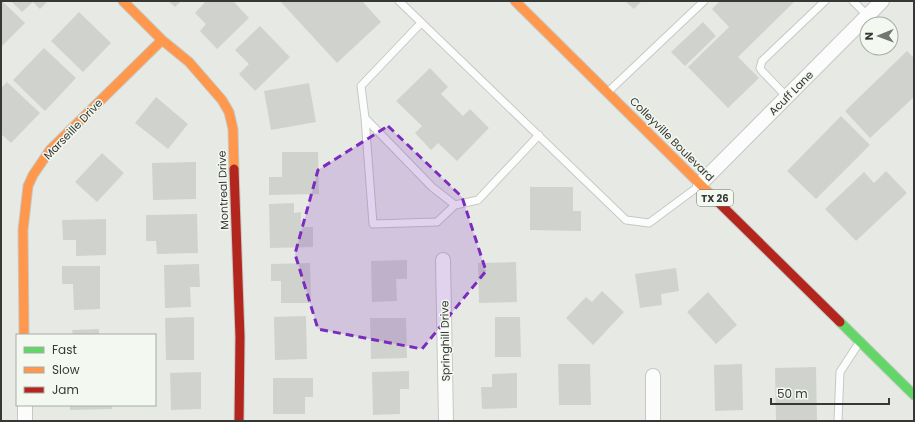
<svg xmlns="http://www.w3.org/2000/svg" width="915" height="422" font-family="Poppins,sans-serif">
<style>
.building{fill:#d0d2ce}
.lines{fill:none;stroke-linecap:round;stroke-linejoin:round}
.lane-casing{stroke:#c6c8c4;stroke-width:9}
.street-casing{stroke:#c6c8c4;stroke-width:16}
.fast-casing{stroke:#c6c8c4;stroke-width:11}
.slow-casing{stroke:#c6c8c4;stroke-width:11}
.jam-casing{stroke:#c6c8c4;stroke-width:11}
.lane{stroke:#fbfcfb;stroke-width:7}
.street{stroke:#fbfcfb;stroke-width:14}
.fast{stroke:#63d668;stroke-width:9}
.slow{stroke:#ff974d;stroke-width:9}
.jam{stroke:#b3261e;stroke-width:9}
.marked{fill:#7b2cbf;fill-opacity:0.2;stroke:#7b2cbf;stroke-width:3;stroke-dasharray:8 5;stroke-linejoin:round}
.labels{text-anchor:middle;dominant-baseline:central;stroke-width:3;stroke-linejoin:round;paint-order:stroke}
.shield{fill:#f3f9f0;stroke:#6f726d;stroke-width:1}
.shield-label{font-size:10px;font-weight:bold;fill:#363835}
.street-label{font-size:11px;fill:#363835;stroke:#f3f9f0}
</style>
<rect width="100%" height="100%" fill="#e7eae4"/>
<!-- building -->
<path class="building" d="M 1,1 L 2,1 L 25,23 L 1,47 Z
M 11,1 L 48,1 L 40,9 L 33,2 L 22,12 Z
M 168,1 L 181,1 L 175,7 Z
M 206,1 L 233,1 L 249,18 L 217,49 L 200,31 L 206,24 L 195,13 Z
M 280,1 L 362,1 L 381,22 L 337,63 Z
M 625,1 L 642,1 L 634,9 Z
M 720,1 L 795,1 L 738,57 L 759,78 L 728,108 L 688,67 L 729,27 L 712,9 Z
M 79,12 L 111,43 L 83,72 L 51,41 Z
M 703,22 L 716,36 L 685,66 L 671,52 Z
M 260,26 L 290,57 L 255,91 L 239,74 L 249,64 L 235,50 Z
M 44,48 L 76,78 L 45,111 L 13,80 Z
M 907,51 L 914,58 L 914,97 L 870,138 L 845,111 Z
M 430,68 L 448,87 L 441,94 L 463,116 L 470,109 L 489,128 L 457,161 L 438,143 L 431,150 L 415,133 L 422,126 L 396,101 Z
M 7,82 L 40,113 L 11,143 L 1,134 L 1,88 Z
M 309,83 L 316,122 L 271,130 L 264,91 Z
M 156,97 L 188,124 L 168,149 L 135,123 Z
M 841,116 L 870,145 L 816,199 L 787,171 Z
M 282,152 L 318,152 L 319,194 L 269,195 L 269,177 L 282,177 Z
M 102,153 L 124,173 L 97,202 L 75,182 Z
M 196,162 L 196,199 L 153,200 L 152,163 Z
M 886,171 L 907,193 L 856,241 L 825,209 L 864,172 L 874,183 Z
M 530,187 L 573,187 L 573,211 L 581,211 L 581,231 L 530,230 Z
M 294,203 L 294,213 L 301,212 L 301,227 L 313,227 L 313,247 L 270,248 L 269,204 Z
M 197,214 L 198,253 L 157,254 L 156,241 L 146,241 L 146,215 Z
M 106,219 L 106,255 L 76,256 L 76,240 L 63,240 L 62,220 Z
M 407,260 L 407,279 L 396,279 L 397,301 L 372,302 L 371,261 Z
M 516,262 L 517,302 L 479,303 L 478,263 Z
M 310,263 L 311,303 L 281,303 L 281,281 L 271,281 L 271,264 Z
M 199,264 L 200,287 L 190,287 L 191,307 L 165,308 L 164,265 Z
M 62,266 L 100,266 L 100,309 L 74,310 L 73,284 L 62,284 Z
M 676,268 L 679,291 L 661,294 L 662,305 L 640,308 L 635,274 Z
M 602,291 L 624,312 L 593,345 L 566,318 L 586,297 L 592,302 Z
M 708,292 L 737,325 L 716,344 L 687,312 Z
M 306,316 L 307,359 L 275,360 L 274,317 Z
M 194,317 L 194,360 L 166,360 L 165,318 Z
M 495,317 L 520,317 L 521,357 L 495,357 Z
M 370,318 L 406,318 L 407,358 L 371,359 Z
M 99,329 L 99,335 L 73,335 L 72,330 Z
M 558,364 L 590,364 L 591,405 L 559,405 Z
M 742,364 L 743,410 L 715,411 L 714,365 Z
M 816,367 L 817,421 L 776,421 L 775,368 Z
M 409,371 L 409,389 L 400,389 L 400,414 L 373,415 L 372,372 Z
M 201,372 L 201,409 L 171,410 L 170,373 Z
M 517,373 L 517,408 L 482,409 L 481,387 L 492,387 L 492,374 Z
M 273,378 L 313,378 L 313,397 L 305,397 L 305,414 L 273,414 Z
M 70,405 L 112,405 L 112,409 L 70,410 Z"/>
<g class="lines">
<!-- lane casing -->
<g class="lane-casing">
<path id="lane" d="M 399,1 L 626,220 L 649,223 L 699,186
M 853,1 L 868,16
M 421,23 L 361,86 L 365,118 L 432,187 L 455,205 L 478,200 L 539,135
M 609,91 L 704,1
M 787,97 L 762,71 L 760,68 L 762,61 L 825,1
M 365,118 L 373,224 L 437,222 L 455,205
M 838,421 L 840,372 L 859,343"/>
</g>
<!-- street casing -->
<g class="street-casing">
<path id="street" d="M 700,184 L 882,1
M 443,260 L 446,421
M 653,376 L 653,421
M 25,405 L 25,421"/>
</g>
<!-- fast casing -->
<g class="fast-casing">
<path id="fast" d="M 840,322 L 914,395"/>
</g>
<!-- slow casing -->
<g class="slow-casing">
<path id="slow" d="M 123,1 L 162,40 L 189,62 L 222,100 L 229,112 L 233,129 L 234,169
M 515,1 L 712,196
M 24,335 L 23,230 L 28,186 L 33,175 L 50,150 L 162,40"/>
</g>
<!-- jam casing -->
<g class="jam-casing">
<path id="jam" d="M 234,169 L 240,337 L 239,421
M 712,196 L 840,322"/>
</g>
<!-- lane -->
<use href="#lane" class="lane"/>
<!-- street -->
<use href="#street" class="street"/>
<!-- fast -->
<use href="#fast" class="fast"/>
<!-- slow -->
<use href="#slow" class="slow"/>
<!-- jam -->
<use href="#jam" class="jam"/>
</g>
<!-- marked area -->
<path class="marked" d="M 388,126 L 462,197 L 486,271 L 422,349 L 318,329 L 295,254 L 318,170 Z"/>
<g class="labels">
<!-- shield labels -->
<rect class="shield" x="697" y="190" width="36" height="16" rx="3"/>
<g class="shield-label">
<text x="715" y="198">TX 26</text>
</g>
<!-- street labels -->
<g class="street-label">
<text transform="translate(791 93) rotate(-45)">Acuff Lane</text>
<text transform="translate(73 129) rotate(-46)">Marseille Drive</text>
<text transform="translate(672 139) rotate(45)">Colleyville Boulevard</text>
<text transform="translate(223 190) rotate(-92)">Montreal Drive</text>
<text transform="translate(445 341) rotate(-91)">Springhill Drive</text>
</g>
</g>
<!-- border -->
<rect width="915" height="422" fill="none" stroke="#363835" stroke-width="4"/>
<!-- legend -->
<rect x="16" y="334" width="140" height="72" fill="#f3f9f0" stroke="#a7aca5"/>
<rect x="24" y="347" width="20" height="6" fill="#63d668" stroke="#a7aca5"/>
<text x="52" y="354" font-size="12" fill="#363835">Fast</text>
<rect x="24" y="367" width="20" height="6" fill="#ff974d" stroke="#a7aca5"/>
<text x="52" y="374" font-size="12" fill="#363835">Slow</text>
<rect x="24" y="387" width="20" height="6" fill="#b3261e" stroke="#a7aca5"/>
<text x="52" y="394" font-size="12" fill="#363835">Jam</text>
<!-- north arrow -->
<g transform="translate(879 36) rotate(269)"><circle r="19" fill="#f3f9f0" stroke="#a7aca5"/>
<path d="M0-3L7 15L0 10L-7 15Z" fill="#747672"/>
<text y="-6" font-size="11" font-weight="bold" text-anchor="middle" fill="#363835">N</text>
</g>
<!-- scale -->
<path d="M771 398v6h118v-6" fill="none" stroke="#363835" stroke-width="2"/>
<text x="777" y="398" font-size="12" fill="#363835" stroke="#f3f9f0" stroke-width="3" paint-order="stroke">50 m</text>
</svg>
